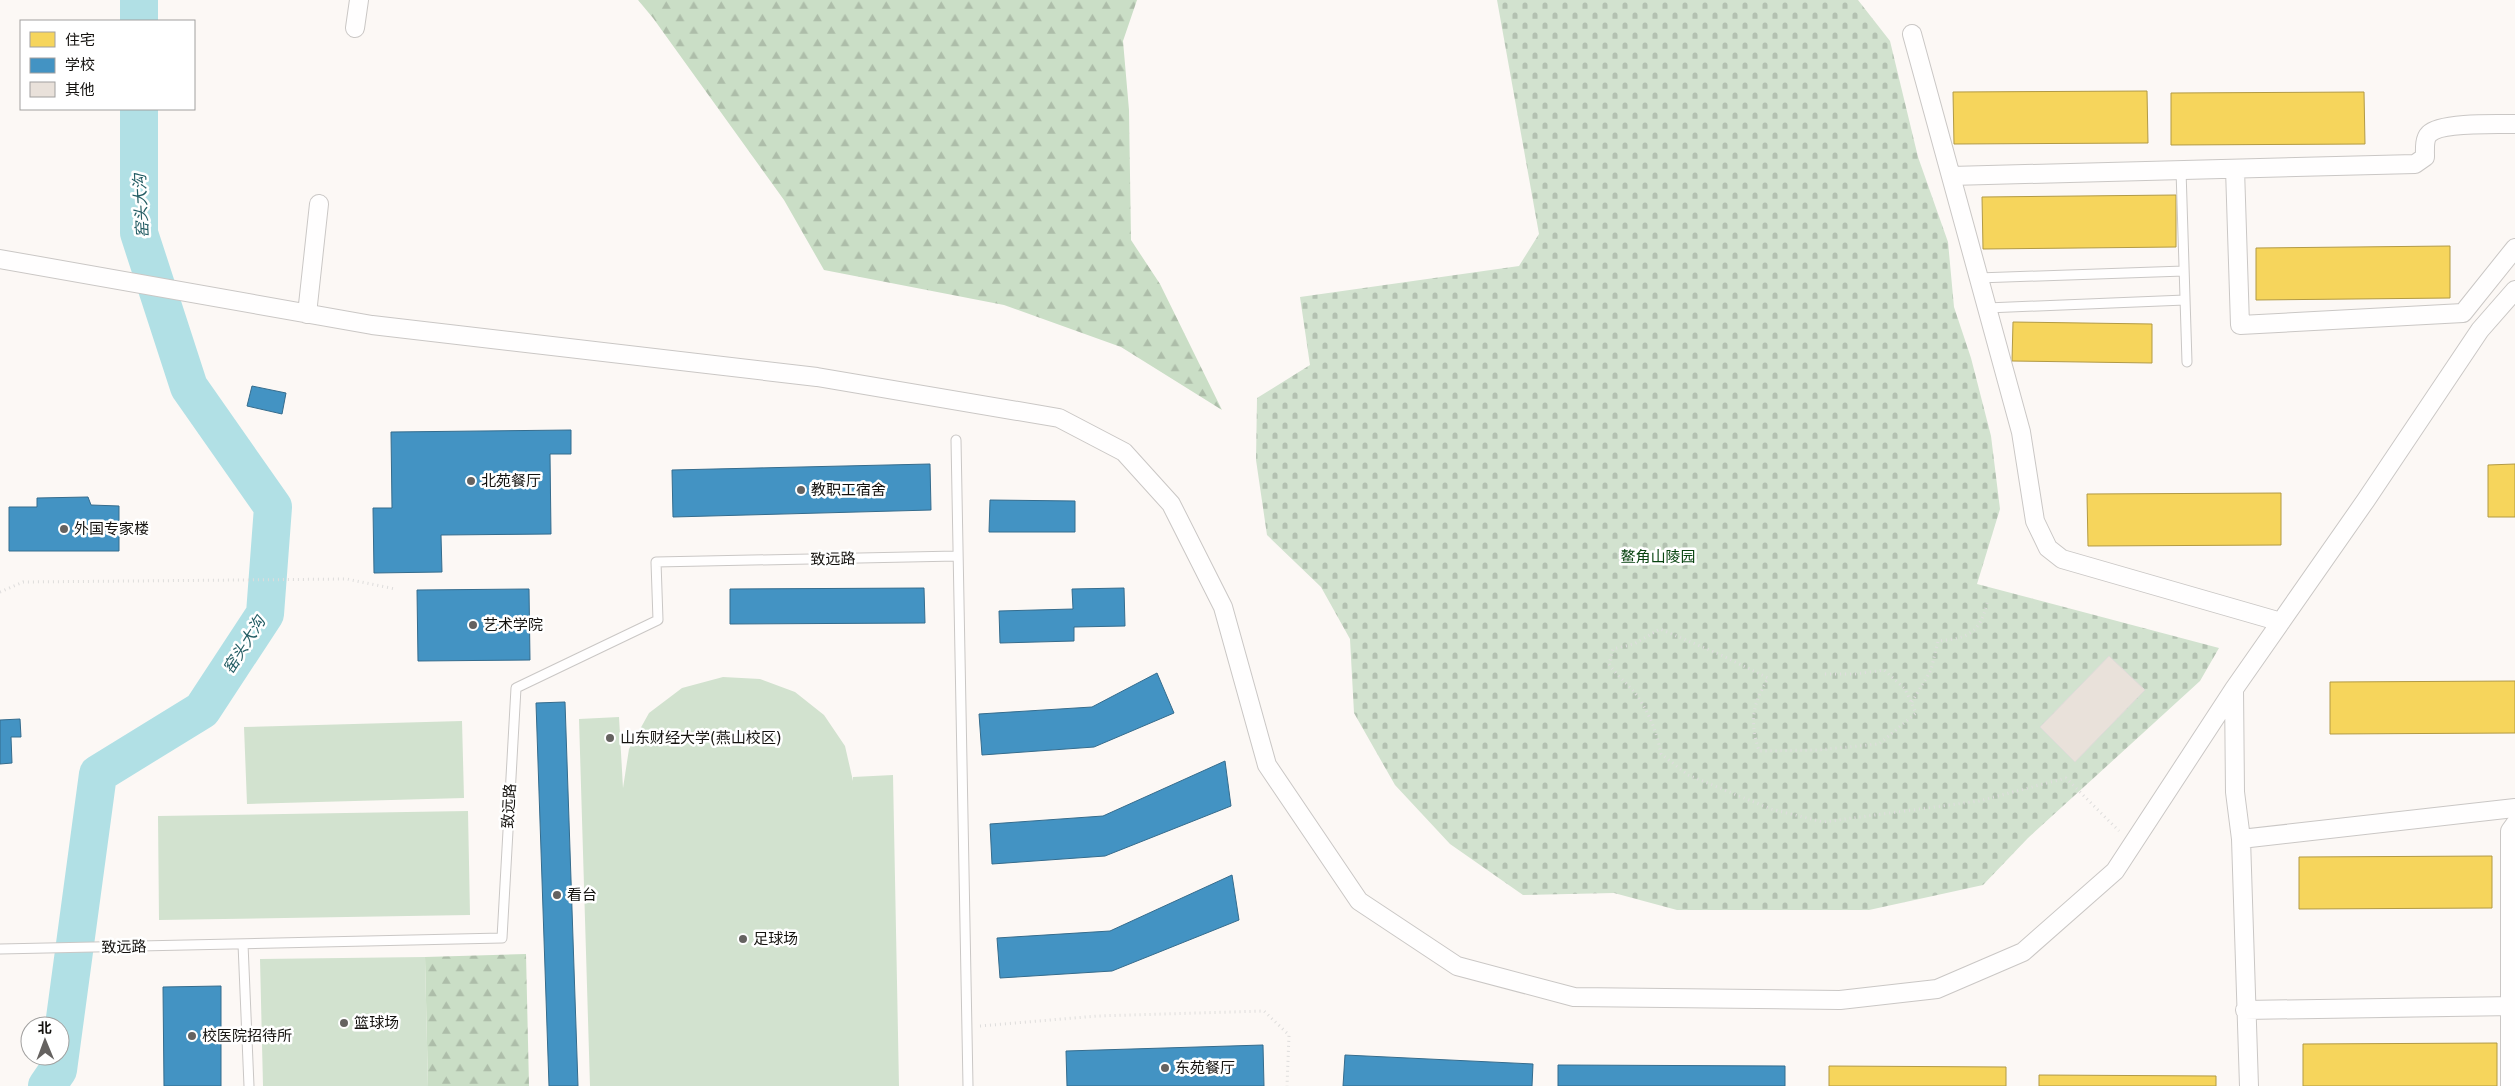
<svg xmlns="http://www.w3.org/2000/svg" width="2515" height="1086" font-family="'DejaVu Sans','Noto Sans SC',sans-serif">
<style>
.forest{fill:url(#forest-firs)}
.cemetery{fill:url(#cemetery-stones)}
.pitch{fill:#d2e2cf}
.homes{fill:#f6d55c;stroke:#b29a45}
.schools{fill:#4393c3;stroke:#356c8d}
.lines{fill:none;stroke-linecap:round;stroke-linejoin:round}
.river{stroke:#b1e0e5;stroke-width:38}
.building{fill:#e9e1da;stroke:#dedbd9}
.lane-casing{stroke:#cac7c5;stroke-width:11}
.street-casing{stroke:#cac7c5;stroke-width:20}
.path{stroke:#dedddc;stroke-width:3;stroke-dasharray:1 4;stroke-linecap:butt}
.lane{stroke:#fffefe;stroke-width:9}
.street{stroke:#fffefe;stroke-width:18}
.poi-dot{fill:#656260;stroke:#fff;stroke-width:2}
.labels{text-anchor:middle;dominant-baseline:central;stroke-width:5;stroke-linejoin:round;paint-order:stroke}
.poi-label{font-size:15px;fill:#14120f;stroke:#fff;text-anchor:start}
.park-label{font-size:15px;fill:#084310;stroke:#fff}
.street-label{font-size:15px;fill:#14120f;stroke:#fff}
.water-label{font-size:16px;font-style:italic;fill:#245d64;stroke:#fff}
</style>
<defs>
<pattern id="forest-firs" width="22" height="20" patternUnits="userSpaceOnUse" patternTransform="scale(1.25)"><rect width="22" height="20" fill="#cadec6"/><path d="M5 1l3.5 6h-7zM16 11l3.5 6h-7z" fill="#adbda9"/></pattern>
<pattern id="cemetery-stones" width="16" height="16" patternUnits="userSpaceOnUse" patternTransform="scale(1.25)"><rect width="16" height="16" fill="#d2e2cf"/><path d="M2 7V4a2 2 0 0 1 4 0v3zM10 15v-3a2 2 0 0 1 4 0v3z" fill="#b3c1b1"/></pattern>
</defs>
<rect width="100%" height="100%" fill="#fcf8f5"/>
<!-- forest -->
<path class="forest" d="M 638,0 L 1137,0 L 1123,41 L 1129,110 L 1131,240 L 1160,284 L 1222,410 L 1121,347 L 1004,305 L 824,270 L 784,200 L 653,18 Z
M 526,954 L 529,1086 L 428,1086 L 425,957 Z"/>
<!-- cemetery -->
<path class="cemetery" d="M 1497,0 L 1858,0 L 1890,41 L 1918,157 L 1948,242 L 1954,307 L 1971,358 L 1991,436 L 2000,509 L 1977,584 L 2219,648 L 2200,681 L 2028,838 L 1983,885 L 1869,910 L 1677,910 L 1614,893 L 1523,895 L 1450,844 L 1395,785 L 1354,713 L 1350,639 L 1321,587 L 1267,535 L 1256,460 L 1257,398 L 1310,365 L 1300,297 L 1519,266 L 1539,234 Z"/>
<!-- pitch -->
<path class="pitch" d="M 723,677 L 760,679 L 795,692 L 824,715 L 845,746 L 853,781 L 853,777 L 893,775 L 899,1086 L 590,1086 L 579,719 L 619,717 L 623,788 L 629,749 L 649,713 L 682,688 Z
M 462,721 L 464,798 L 247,804 L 244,727 Z
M 468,811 L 470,915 L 159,920 L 158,816 Z
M 425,957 L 428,1086 L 263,1086 L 260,959 Z"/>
<!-- homes -->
<path class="homes" d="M 2147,91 L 2148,143 L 1954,144 L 1953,92 Z
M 2364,92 L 2365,144 L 2171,145 L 2171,93 Z
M 2176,195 L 2176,247 L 1983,249 L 1982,197 Z
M 2450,246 L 2450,298 L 2256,300 L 2256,248 Z
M 2013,322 L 2152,324 L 2152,363 L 2012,361 Z
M 2515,464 L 2515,517 L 2488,517 L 2488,465 Z
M 2281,493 L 2281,545 L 2088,546 L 2087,494 Z
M 2515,681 L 2515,733 L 2330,734 L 2330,682 Z
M 2492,856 L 2492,908 L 2299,909 L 2299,857 Z
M 2497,1043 L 2497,1086 L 2303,1086 L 2303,1044 Z
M 1829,1066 L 2006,1067 L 2006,1086 L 1829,1086 Z
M 2039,1075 L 2216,1076 L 2216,1086 L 2039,1086 Z"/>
<!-- schools -->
<path class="schools" d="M 252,386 L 286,393 L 282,414 L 247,406 Z
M 571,430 L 571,454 L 550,454 L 551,534 L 441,535 L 442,572 L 374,573 L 373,508 L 392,508 L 391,432 Z
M 930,464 L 931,510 L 673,517 L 672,470 Z
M 88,497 L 91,505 L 119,506 L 119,551 L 9,551 L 9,507 L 37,507 L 37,498 Z
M 990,500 L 1075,501 L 1075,532 L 989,532 Z
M 924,588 L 925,623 L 730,624 L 730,589 Z
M 1124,588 L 1125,626 L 1074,627 L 1074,641 L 1000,643 L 999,611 L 1073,609 L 1072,589 Z
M 529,589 L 530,660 L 418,661 L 417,590 Z
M 1157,673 L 1174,713 L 1094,747 L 982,755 L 979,714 L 1092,707 Z
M 565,702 L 578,1086 L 549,1086 L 536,703 Z
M 20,719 L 21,737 L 11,737 L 12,763 L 0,764 L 0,720 Z
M 1225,761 L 1231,806 L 1105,856 L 992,864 L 990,824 L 1103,816 Z
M 1232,875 L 1239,920 L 1112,971 L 1000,978 L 997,938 L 1110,931 Z
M 221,986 L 221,1086 L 164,1086 L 163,987 Z
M 1263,1045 L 1264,1086 L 1067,1086 L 1066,1051 Z
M 1345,1055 L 1533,1064 L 1532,1086 L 1343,1086 Z
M 1558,1065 L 1785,1066 L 1785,1086 L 1558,1086 Z"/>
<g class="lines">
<!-- river -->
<path class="river" d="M 139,0 L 139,21
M 47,1086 L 58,1070 L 98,774 L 202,710 L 265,614 L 273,507 L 189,387 L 139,233 L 139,109"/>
</g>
<!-- building -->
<path class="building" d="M 2109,656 L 2145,690 L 2075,762 L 2040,727 Z"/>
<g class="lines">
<!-- lane casing -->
<g class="lane-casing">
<path id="lane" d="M 2181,170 L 2187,362
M 1978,278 L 2184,271
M 1987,308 L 2185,300
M 956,440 L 968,1086
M 243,944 L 249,1086
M 0,949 L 502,938 L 516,688 L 658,620 L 656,562 L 957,556"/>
</g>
<!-- street casing -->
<g class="street-casing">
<path id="street" d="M 355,28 L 359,0
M 1912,34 L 2021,432 L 2035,521 L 2048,548 L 2062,559 L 2281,622
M 2235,169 L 2240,325 L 2463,313 L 2515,248
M 1951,176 L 2415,164 L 2425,157 C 2425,150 2424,139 2429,134 C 2440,122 2498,124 2515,124
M 0,259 L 372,325 L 817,377 L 1059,418 L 1124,452 L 1171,504 L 1223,607 L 1267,765 L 1359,901 L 1457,966 L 1574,997 L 1840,1000 L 1937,989 L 2023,952 L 2115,871 L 2234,689
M 307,314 L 319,204
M 2241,839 L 2515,808
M 2245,1010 L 2515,1006
M 2249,1086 L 2241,839 L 2235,792 L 2234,689 L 2366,500 L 2480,330 L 2515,290
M 2510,1086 L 2510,831 L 2515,824"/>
</g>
<!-- path -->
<path class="path" d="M 0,592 L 23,582 L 347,579 L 395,589
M 1825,674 L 1855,674 L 1884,670 L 1905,689 L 1916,713 L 1879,744 L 1817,750 L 1759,751 C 1749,720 1753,705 1768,678 L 1719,654 L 1660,629 L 1634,644 L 1613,649 L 1609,664 C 1616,675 1627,683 1635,693 C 1649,712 1657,732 1661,754 L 1688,775 L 1771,809 L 1823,822 L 1979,801 L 2066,778 L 2119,831
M 1912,702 L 1931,670 L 1938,641 C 1967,638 1980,634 1987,603
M 980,1026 L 1097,1016 L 1264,1011 L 1289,1035 L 1287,1086"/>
<!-- lane -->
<use href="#lane" class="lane"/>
<!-- street -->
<use href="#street" class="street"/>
</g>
<!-- markers -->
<g class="poi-dot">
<circle cx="471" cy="481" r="5"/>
<circle cx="801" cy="490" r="5"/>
<circle cx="64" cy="529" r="5"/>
<circle cx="473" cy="625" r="5"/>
<circle cx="610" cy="738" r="5"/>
<circle cx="557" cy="895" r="5"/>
<circle cx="743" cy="939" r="5"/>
<circle cx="344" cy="1023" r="5"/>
<circle cx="192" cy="1036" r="5"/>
<circle cx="1165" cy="1068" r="5"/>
</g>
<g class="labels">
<!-- poi labels -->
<g class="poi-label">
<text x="481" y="481">北苑餐厅</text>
<text x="811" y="490">教职工宿舍</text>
<text x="74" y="529">外国专家楼</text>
<text x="483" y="625">艺术学院</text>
<text x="620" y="738">山东财经大学(燕山校区)</text>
<text x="567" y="895">看台</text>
<text x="753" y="939">足球场</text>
<text x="354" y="1023">篮球场</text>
<text x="202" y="1036">校医院招待所</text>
<text x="1175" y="1068">东苑餐厅</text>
</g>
<!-- park labels -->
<g class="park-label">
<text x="1658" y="557">鳌角山陵园</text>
</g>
<!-- street labels -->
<g class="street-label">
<text transform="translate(833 559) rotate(-1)">致远路</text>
<text transform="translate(509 806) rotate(-87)">致远路</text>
<text transform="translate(124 947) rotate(-1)">致远路</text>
</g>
<!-- water labels -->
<g class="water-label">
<text transform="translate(141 206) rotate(-93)">窑头大沟</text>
<text transform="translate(244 645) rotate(-58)">窑头大沟</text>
</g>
</g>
<!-- legend -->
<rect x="20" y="20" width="175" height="90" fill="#ffffff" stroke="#a1a09f"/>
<rect x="30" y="32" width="25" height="15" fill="#f6d55c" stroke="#a1a09f"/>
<text x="65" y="45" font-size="15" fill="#14120f">住宅</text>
<rect x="30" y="58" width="25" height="15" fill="#4393c3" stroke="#a1a09f"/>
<text x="65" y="70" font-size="15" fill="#14120f">学校</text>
<rect x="30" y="82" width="25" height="15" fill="#e9e1da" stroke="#a1a09f"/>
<text x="65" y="95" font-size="15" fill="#14120f">其他</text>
<!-- north arrow -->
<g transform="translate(45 1041) rotate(359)"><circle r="24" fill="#ffffff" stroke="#a1a09f"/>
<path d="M0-4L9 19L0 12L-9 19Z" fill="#656260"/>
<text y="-8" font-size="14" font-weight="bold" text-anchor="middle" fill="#14120f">北</text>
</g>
</svg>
